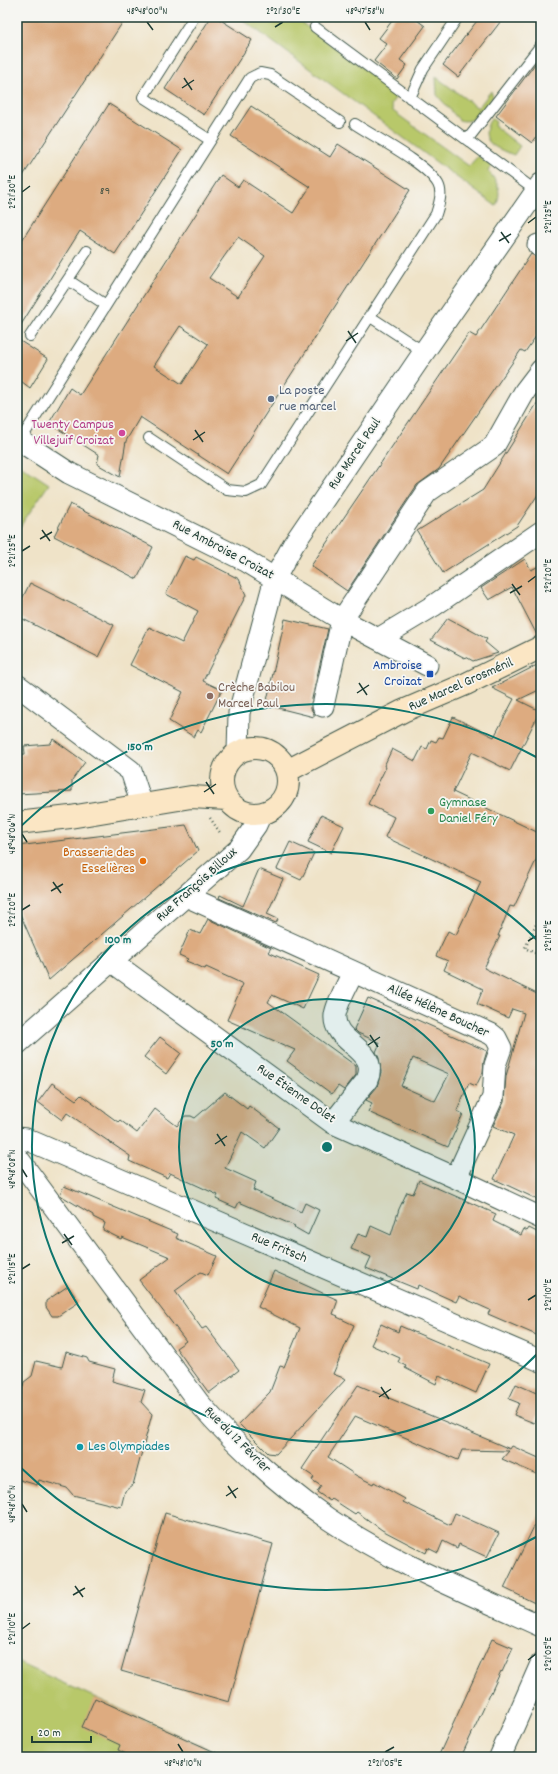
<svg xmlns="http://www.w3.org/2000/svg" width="558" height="1774" font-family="Dekko,sans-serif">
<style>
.green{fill:#b8c86b;stroke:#6c8250}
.building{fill:#ddab80;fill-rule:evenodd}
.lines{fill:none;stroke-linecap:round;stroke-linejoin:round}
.lane-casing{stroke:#3e564a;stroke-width:12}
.street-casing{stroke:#3e564a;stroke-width:23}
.secondary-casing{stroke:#3e564a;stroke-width:24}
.path{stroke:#3e564a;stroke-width:2.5;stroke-dasharray:1 3;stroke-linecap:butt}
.lane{stroke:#fff;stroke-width:10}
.street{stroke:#fff;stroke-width:21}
.secondary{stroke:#fbe6c4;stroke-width:22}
.ticks{fill:none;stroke:#1f3d34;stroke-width:1.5}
.ring{fill:none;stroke:#0f766e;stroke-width:2}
.service-dot{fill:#5c6f8a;stroke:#f6f6f2;stroke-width:1.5}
.hotel-dot{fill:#d1479c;stroke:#f6f6f2;stroke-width:1.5}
.transit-dot{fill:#1a4fb4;stroke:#f6f6f2;stroke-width:1.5}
.education-dot{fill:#8d6e63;stroke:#f6f6f2;stroke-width:1.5}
.leisure-dot{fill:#2e9e5b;stroke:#f6f6f2;stroke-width:1.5}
.food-dot{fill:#e8710a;stroke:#f6f6f2;stroke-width:1.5}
.culture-dot{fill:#0f9aa8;stroke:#f6f6f2;stroke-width:1.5}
.labels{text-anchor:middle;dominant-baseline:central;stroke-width:3.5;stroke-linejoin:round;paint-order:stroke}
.number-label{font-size:12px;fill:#4e5847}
.service-label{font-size:14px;fill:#4e5e75;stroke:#f6f6f2;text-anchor:start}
.hotel-label{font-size:14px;fill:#b23c85;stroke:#f6f6f2;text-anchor:end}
.street-label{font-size:14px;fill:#1f3d34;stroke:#f6f6f2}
.transit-label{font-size:14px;fill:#164399;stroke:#f6f6f2;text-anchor:end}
.education-label{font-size:14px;fill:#785e54;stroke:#f6f6f2;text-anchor:start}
.leisure-label{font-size:14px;fill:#27864d;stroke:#f6f6f2;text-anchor:start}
.food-label{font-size:14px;fill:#c56008;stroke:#f6f6f2;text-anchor:end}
.culture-label{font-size:14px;fill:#0d838f;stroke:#f6f6f2;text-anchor:start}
.centre{fill:#0f766e;stroke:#f6f6f2;stroke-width:2}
.ring-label{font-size:12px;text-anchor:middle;font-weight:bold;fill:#0f766e;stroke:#f6f6f2;stroke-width:3.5;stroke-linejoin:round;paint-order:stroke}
.neatline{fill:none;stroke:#1f3d34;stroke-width:1.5}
.ticks-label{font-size:10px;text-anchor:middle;fill:#1f3d34}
</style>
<rect width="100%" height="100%" fill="#f6f6f2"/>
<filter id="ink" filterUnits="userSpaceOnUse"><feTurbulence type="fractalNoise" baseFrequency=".025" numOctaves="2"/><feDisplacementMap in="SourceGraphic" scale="8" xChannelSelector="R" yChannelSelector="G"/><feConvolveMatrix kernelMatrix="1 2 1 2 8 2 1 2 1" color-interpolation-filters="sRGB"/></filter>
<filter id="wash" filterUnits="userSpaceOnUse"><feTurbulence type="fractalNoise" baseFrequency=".012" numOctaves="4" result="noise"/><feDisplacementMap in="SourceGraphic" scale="16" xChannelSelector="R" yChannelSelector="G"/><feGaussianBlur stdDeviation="0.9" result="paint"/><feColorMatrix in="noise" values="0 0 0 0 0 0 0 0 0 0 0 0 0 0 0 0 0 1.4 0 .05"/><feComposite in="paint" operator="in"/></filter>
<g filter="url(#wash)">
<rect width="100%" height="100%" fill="#efe3c8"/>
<!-- green -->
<path class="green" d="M 239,17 L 294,17 L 398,94 L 391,104 L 393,111 L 469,166 L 478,156 L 492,166 L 488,171 C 498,182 502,192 496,206 Z
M 436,77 L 478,108 L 491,91 L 493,97 C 484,109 476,125 459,120 L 437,95 Z
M 491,118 L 496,122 L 495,125 L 497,128 L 520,146 L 514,155 C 496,148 477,143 491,118 Z
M 17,463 L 49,484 L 17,531 Z
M 17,1662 L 226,1757 L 17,1757 Z"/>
<g id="blocks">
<!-- building -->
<path class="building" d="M 17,17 L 126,17 L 17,185 Z
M 211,17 L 216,17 L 252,40 L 204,115 L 165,89 Z
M 395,17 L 413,17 L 425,26 L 400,60 L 407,65 L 397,79 L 374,61 L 387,44 L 379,38 Z
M 480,17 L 504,17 L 458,77 L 443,65 Z
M 541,56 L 541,131 L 532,143 L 496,116 Z
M 109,104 L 182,150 L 115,254 L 80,231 L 17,331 L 17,248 Z
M 251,106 L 330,157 L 338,144 L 410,190 L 227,474 L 140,417 L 126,441 L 120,477 L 97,464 L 99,455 L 49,423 L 70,388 L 80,395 L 221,175 L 238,187 L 243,180 L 293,213 L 310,187 L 231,136 ZM 238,237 L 265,256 L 238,297 L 209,278 ZM 180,326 L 208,344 L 182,384 L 154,366 Z
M 531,254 L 541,259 L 541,329 L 525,352 L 521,350 L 439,469 L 417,485 L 347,591 L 311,566 L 469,333 L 476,337 Z
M 17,339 L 48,359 L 30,388 L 17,378 Z
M 541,397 L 541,490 L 517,526 L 443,573 L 417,531 L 483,490 Z
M 70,504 L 153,547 L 137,579 L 54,536 Z
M 185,556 L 194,560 L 196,557 L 239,579 L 246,595 L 203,681 L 222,690 L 201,732 L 198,730 L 194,737 L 169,721 L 183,692 L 130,665 L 149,627 L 182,643 L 198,611 L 166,594 Z
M 525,559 L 531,570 L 541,565 L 541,635 L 537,635 L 512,587 L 489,600 L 481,588 Z
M 30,583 L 114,625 L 98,657 L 17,616 L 17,609 Z
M 448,618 L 487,639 L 485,642 L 498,653 L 473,661 L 466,657 L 465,658 L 431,640 Z
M 285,619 L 328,629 L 311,703 L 311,709 L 314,714 L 314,717 L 266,705 Z
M 541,663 L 541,689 L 518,700 L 540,711 L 510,771 L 472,752 L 453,792 L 541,834 L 541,850 L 514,907 L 510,906 L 498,936 L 500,936 L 484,968 L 541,996 L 541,1201 L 494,1179 L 514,1135 L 493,1126 L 504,1102 L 506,1076 L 524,1013 L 512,1009 L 508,1018 L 477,1004 L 483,989 L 444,970 L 448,961 L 436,956 L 448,931 L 456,935 L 481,882 L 385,837 L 394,817 L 368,804 L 386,767 L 384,766 L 392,749 L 415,761 L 422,747 L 427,749 L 431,740 L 436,742 L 439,737 L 443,738 L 453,717 L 494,737 L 514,699 L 492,688 Z
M 53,739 L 85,762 L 72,780 L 72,791 L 17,794 L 17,755 L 25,754 L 24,746 L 50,744 Z
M 321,815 L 344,826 L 331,853 L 308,842 Z
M 186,825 L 198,851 L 49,980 L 17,907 L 17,846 Z
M 290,842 L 314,853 L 301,880 L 277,869 Z
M 259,869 L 283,879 L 267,914 L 278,919 L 276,923 L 219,898 L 220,895 L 243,906 Z
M 208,919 L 271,948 L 268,952 L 319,975 L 303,1009 L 272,995 L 268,1002 L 356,1066 L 356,1075 L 344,1090 L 338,1086 L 332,1094 L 287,1061 L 295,1050 L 227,1020 L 243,984 L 206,967 L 205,969 L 196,965 L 186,961 L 188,959 L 179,955 L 190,930 L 200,934 Z
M 368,998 L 487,1051 L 484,1061 L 483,1072 L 476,1086 L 469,1083 L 457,1111 L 463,1114 L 448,1147 L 368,1112 L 372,1103 L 366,1100 L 377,1087 L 381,1072 L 379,1058 L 376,1052 L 380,1043 L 358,1033 L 354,1029 ZM 413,1058 L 449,1074 L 435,1101 L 401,1086 Z
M 160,1037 L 181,1053 L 166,1074 L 144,1057 Z
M 52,1083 L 76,1100 L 81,1095 L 118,1122 L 120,1120 L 137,1133 L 155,1109 L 177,1126 L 185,1116 L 191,1116 L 195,1118 L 225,1092 L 247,1109 L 249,1106 L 279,1128 L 265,1148 L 242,1132 L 225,1168 L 256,1182 L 253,1190 L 301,1212 L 305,1203 L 319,1210 L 308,1235 L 294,1227 L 295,1226 L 239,1202 L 236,1208 L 216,1199 L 218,1195 L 170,1173 L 167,1178 L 129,1161 L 130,1156 L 67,1113 L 62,1120 L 38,1102 Z
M 419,1180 L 496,1214 L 493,1221 L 521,1235 L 524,1229 L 527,1231 L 529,1228 L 541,1234 L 541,1337 L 488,1314 L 490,1310 L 459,1296 L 456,1302 L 418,1285 L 417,1289 L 366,1268 L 371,1257 L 351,1249 L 358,1234 L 367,1237 L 371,1226 L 391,1235 L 399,1209 L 407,1192 L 413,1194 Z
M 64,1186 L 178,1234 L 176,1238 L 217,1256 L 208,1275 L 201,1272 L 175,1291 L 202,1329 L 206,1327 L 239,1370 L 209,1393 L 176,1348 L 186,1341 L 139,1280 L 170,1257 L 122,1237 L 121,1239 L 103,1230 L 105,1223 L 93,1217 L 93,1215 L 60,1195 Z
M 274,1271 L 338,1300 L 333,1314 L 338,1316 L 337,1317 L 354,1325 L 333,1374 L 346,1379 L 276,1454 L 268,1453 L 239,1424 L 270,1392 L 280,1366 L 284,1367 L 300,1328 L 258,1307 Z
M 68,1286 L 79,1302 L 58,1316 L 52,1316 L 46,1307 L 46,1301 Z
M 381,1324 L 398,1332 L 400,1326 L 489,1364 L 476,1393 L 439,1376 L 436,1384 L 405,1368 L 406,1366 L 398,1362 L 400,1358 L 371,1345 Z
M 66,1352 L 87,1358 L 89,1362 L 115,1369 L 112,1381 L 145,1390 L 141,1402 L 152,1414 L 133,1485 L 125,1491 L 121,1507 L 73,1495 L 67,1488 L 39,1480 L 37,1485 L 17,1479 L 17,1410 L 24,1382 L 32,1376 L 36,1361 L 62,1367 Z
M 516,1384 L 541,1395 L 541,1407 L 534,1423 L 514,1415 L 519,1403 L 509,1399 Z
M 358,1385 L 510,1449 L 512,1446 L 541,1459 L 541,1476 L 502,1459 L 509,1451 L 462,1450 L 458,1460 L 355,1416 L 328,1457 L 357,1476 L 373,1484 L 374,1482 L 405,1499 L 403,1502 L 450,1525 L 455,1513 L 499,1533 L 487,1557 L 459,1544 L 457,1548 L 443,1541 L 438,1553 L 428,1548 L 426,1553 L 382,1530 L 357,1512 L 355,1514 L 332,1499 L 330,1501 L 317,1492 L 321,1486 L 312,1480 L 314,1477 L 302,1469 Z
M 541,1512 L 541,1606 L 504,1588 Z
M 165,1513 L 273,1544 L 229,1702 L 121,1671 Z
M 492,1639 L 513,1648 L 502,1672 L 501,1671 L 461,1757 L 438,1757 Z
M 95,1698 L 226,1757 L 132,1757 L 118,1750 L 120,1745 L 82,1727 Z"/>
</g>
</g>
<g filter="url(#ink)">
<use href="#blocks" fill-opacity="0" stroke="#3e564a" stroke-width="1"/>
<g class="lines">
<!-- lane casing -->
<g class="lane-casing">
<path id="lane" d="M 194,17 L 143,97 L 210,140
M 315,27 L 536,191
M 410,98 L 423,69 L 458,17
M 467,140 L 541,45
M 68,280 L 106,305
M 369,316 L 424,352
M 30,336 L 87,251
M 149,438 L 227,490 L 246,492 L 261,485 L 436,214 C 439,204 443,193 438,184 C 426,163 376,138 355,124
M 20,441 L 250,78 L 260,73 L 270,75 L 340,122"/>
</g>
<!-- street casing -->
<g class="street-casing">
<path id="street" d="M 538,245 L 541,247
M 17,439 L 69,473 L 246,561 L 342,620 L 427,665
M 378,639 L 433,606 L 541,532
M 17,685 L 131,771 L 142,805
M 323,706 L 342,620 L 427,492 L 494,446 L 525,391 L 541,370
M 238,752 L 239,713 L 275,578 L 293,545 L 424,352 L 541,184
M 186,896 L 491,1034 L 496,1038 L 501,1048 L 495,1065 L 493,1097 L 456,1178
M 111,961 L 333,1123 L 456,1178 L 541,1218
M 17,1044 L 239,849 L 256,825 L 261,814
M 333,1123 L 367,1080 C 381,1048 332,1044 335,1015 C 337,1002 348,984 353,972
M 17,1138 L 26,1139 L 541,1361
M 17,1157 L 199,1403 C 237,1446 279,1485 327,1518 C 393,1563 469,1593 541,1626
M 500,1757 L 541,1664"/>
</g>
<!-- secondary casing -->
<g class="secondary-casing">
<path id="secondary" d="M222 781a33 33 0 1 1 66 0a33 33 0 1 1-66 0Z
M 287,771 L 403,711 L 466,684 L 541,647
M 17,823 L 70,817 L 191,797 L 227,799"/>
</g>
<!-- path -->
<path class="path" d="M 210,818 L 221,834
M 541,914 L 525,948 L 541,956"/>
<!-- lane -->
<use href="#lane" class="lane"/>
<!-- street -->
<use href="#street" class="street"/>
<!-- secondary -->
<use href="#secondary" class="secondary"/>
</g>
</g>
<!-- ticks -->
<path class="ticks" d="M 147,22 L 153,30M 365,22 L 370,30M 275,27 L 283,22M 184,78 L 192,90M 182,88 L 194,80M 22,192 L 30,186M 528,223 L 536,217M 501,232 L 509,243M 499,241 L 511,234M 348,331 L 356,343M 346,341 L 358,333M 195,430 L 203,442M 193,440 L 205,432M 42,530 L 50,541M 40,539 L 52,532M 22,551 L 30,546M 528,582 L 536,576M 512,584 L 520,595M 510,593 L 522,586M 359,683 L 367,695M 357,693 L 369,685M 206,782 L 214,794M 204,792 L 216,784M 22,834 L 27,842M 53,882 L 61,893M 51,891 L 63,884M 22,910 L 30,905M 528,941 L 536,936M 370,1035 L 378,1047M 368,1045 L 380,1037M 217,1134 L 225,1146M 215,1144 L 227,1136M 22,1169 L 27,1177M 64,1234 L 72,1245M 62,1243 L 74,1236M 22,1269 L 30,1264M 528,1300 L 536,1295M 381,1387 L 389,1399M 379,1397 L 391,1389M 228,1486 L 236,1498M 226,1496 L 238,1488M 22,1504 L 27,1512M 75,1586 L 83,1597M 73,1595 L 85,1588M 22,1629 L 30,1623M 528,1660 L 536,1654M 178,1744 L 183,1752M 385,1752 L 394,1747"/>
<!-- distance rings -->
<circle cx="327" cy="1147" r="148" fill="#0f766e" fill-opacity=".12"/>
<g class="ring">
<circle cx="327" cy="1147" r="148"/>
<path d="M541 1350A295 295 0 1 1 541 944"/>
<path d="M538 1536A443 443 0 0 1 19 1466M19 828A443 443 0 0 1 538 758"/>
</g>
<!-- markers -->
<circle class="service-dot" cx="271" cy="399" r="4"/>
<circle class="hotel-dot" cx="122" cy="433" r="4"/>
<rect class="transit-dot" x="426" y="670" width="8" height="8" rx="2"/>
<circle class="education-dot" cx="210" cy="696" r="4"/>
<circle class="leisure-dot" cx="431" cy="811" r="4"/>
<circle class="food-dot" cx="143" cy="861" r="4"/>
<circle class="culture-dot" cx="80" cy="1447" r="4"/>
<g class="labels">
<!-- number labels -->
<g class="number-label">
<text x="105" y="191">89</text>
</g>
<!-- service labels -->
<g class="service-label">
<text x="279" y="391">La poste<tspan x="279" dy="16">rue marcel</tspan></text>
</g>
<!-- hotel labels -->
<g class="hotel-label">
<text x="114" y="425">Twenty Campus<tspan x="114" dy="16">Villejuif Croizat</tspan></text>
</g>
<!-- street labels -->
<g class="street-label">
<text transform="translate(355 454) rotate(-56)">Rue Marcel Paul</text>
<text transform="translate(223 550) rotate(28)">Rue Ambroise Croizat</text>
<text transform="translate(461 685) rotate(-24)">Rue Marcel Grosménil</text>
<text transform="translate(197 885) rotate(-42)">Rue François Billoux</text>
<text transform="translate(438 1011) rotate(25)">Allée Hélène Boucher</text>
<text transform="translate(296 1094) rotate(35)">Rue Étienne Dolet</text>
<text transform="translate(279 1248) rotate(23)">Rue Fritsch</text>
<text transform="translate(237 1440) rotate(45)">Rue du 12 Février</text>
</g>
<!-- transit labels -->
<g class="transit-label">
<text x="422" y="666">Ambroise<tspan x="422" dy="16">Croizat</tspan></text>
</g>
<!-- education labels -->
<g class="education-label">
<text x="218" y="688">Crèche Babilou<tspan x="218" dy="16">Marcel Paul</tspan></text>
</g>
<!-- leisure labels -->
<g class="leisure-label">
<text x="439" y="803">Gymnase<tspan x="439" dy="16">Daniel Féry</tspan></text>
</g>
<!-- food labels -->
<g class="food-label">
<text x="135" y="853">Brasserie des<tspan x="135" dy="16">Esselières</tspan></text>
</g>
<!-- culture labels -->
<g class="culture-label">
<text x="88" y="1447">Les Olympiades</text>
</g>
</g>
<circle cx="327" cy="1147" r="6" class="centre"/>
<g class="ring-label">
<text x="140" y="750">150 m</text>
<text x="118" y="943">100 m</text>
<text x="222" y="1047">50 m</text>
</g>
<!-- margin -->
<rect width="558" height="1774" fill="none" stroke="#f6f6f2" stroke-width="44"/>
<!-- scale -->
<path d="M32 1736v6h59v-6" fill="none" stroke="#1f3d34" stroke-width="2"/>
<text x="38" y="1736" font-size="12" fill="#1f3d34" stroke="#f6f6f2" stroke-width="3" paint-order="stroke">20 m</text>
<rect x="22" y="22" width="514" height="1730" class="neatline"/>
<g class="ticks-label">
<text x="147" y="14">48°48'00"N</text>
<text x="283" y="14">2°21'30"E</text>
<text x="365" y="14">48°47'58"N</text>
<text transform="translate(11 192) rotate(-90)" y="4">2°21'30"E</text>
<text transform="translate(547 217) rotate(-90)" y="4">2°21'25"E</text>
<text transform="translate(11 551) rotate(-90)" y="4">2°21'25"E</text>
<text transform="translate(547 576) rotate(-90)" y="4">2°21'20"E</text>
<text transform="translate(11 834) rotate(-90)" y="4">48°48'06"N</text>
<text transform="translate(11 910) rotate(-90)" y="4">2°21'20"E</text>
<text transform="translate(547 936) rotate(-90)" y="4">2°21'15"E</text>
<text transform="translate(11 1169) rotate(-90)" y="4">48°48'08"N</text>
<text transform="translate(11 1269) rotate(-90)" y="4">2°21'15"E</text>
<text transform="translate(547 1295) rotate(-90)" y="4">2°21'10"E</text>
<text transform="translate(11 1504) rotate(-90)" y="4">48°48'10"N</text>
<text transform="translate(11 1629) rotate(-90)" y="4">2°21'10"E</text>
<text transform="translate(547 1654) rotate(-90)" y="4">2°21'05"E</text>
<text x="183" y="1766">48°48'10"N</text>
<text x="385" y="1766">2°21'05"E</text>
</g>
</svg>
